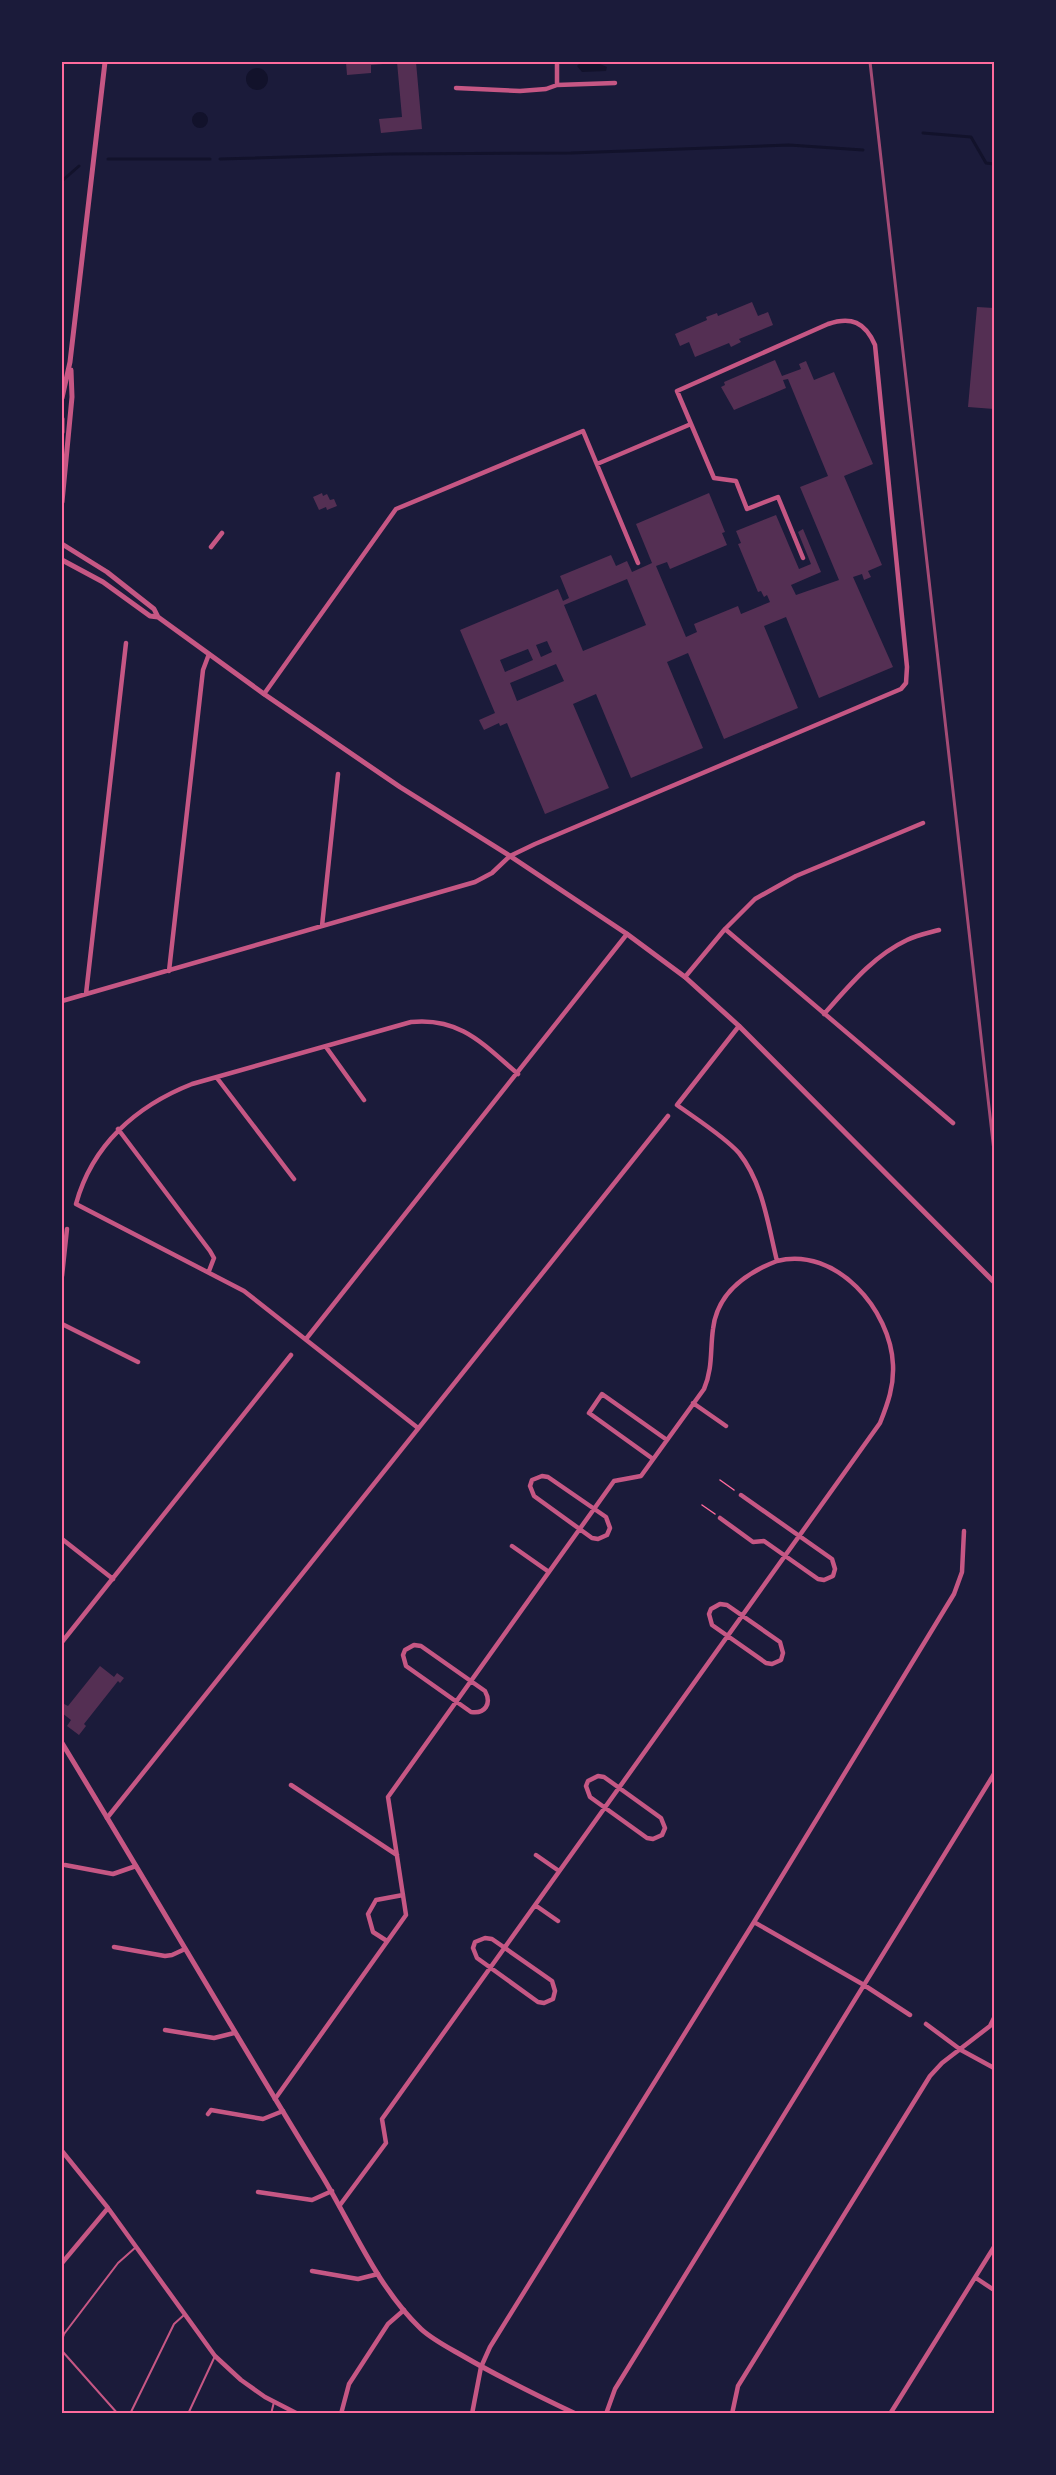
<svg xmlns="http://www.w3.org/2000/svg" width="1056" height="2475" font-family="'Titillium Web',sans-serif">
<style>
.water{fill:#12122b}
.lines{fill:none;stroke-linecap:round;stroke-linejoin:round}
.stream{stroke:#12122b;stroke-width:3}
.building{fill:#542f53;fill-rule:evenodd}
.path{stroke:#ff6b9d;stroke-width:1.5}
.service{stroke:#c65784;stroke-width:2}
.minor{stroke:#c65784;stroke-width:4.5}
.tertiary{stroke:#c65784;stroke-width:5}
.rail{stroke:#a44b75;stroke-width:3}
.neatline{fill:none;stroke:#ff6b9d;stroke-width:2}
</style>
<rect width="100%" height="100%" fill="#1b1b3a"/>
<!-- water -->
<path class="water" d="M 580,63 L 600,64 L 607,67 L 606,71 L 582,72 L 577,66 Z
M246 79a11 11 0 1 1 22 0a11 11 0 1 1-22 0Z
M192 120a8 8 0 1 1 16 0a8 8 0 1 1-16 0Z"/>
<g class="lines">
<!-- stream -->
<path class="stream" d="M 923,133 L 971,137 L 986,163 L 994,164
M 108,159 L 210,159
M 220,159 L 390,154 L 571,153 L 789,145 L 863,150
M 62,181 L 79,166"/>
</g>
<!-- building -->
<path class="building" d="M 346,62 L 395,62 L 395,63 L 371,65 L 371,73 L 347,75 Z
M 397,62 L 416,62 L 422,129 L 381,133 L 379,119 L 402,117 Z
M 752,302 L 758,316 L 768,312 L 773,325 L 739,339 L 741,342 L 731,347 L 729,343 L 695,357 L 689,342 L 680,346 L 675,334 L 707,320 L 706,317 L 717,313 L 718,316 Z
M 977,307 L 994,308 L 994,409 L 968,407 Z
M 775,360 L 782,376 L 801,369 L 799,364 L 806,361 L 814,380 L 834,372 L 873,464 L 844,476 L 882,565 L 868,571 L 871,577 L 864,580 L 862,574 L 853,577 L 893,667 L 819,698 L 786,617 L 764,626 L 798,708 L 724,739 L 688,653 L 667,662 L 703,748 L 631,778 L 596,694 L 573,704 L 609,788 L 545,814 L 507,723 L 500,726 L 499,723 L 484,730 L 479,720 L 495,713 L 460,630 L 558,589 L 563,601 L 569,598 L 560,576 L 611,555 L 616,566 L 627,561 L 632,572 L 652,563 L 636,524 L 709,493 L 725,532 L 722,533 L 727,545 L 670,569 L 667,562 L 656,566 L 686,637 L 697,632 L 694,624 L 738,606 L 741,614 L 770,602 L 767,595 L 764,597 L 761,591 L 758,592 L 738,544 L 741,543 L 736,531 L 776,515 L 799,569 L 811,564 L 798,532 L 803,529 L 821,572 L 791,585 L 796,595 L 839,580 L 800,487 L 828,476 L 788,379 L 783,380 L 786,388 L 734,410 L 721,387 L 725,385 L 724,382 ZM 627,579 L 646,625 L 583,651 L 564,605 ZM 547,641 L 552,652 L 541,657 L 536,645 ZM 528,649 L 533,660 L 505,672 L 500,660 ZM 556,664 L 564,681 L 517,701 L 510,683 Z
M 322,493 L 323,496 L 327,494 L 330,500 L 334,499 L 337,506 L 327,510 L 326,507 L 319,510 L 313,497 Z
M 100,1666 L 114,1677 L 117,1673 L 124,1678 L 120,1683 L 118,1681 L 84,1724 L 86,1726 L 79,1735 L 67,1726 L 71,1720 L 62,1713 L 62,1707 L 64,1704 L 68,1706 Z"/>
<g class="lines">
<!-- path -->
<path class="path" d="M 62,586 L 62,569
M 720,1480 L 734,1490
M 702,1505 L 715,1514"/>
<!-- service -->
<path class="service" d="M 62,2340 L 64,2334 L 118,2263 L 136,2247
M 62,2346 L 63,2352 L 118,2414
M 130,2414 L 174,2324 L 184,2315
M 188,2414 L 215,2356
M 271,2414 L 274,2402"/>
<!-- minor -->
<path class="minor" d="M 557,62 L 557,85
M 456,88 L 520,91 L 546,89 L 557,85 L 615,83
M 597,464 L 691,424
M 211,547 L 222,533
M 264,694 L 396,509 L 583,431 L 638,563
M 322,926 L 338,774
M 725,929 L 953,1123
M 169,971 L 203,670 L 209,654
M 685,977 L 725,929 L 755,899 L 796,876 L 923,823
M 86,994 L 126,643
M 62,1001 L 475,882 L 492,873 L 510,856 L 535,844 L 901,689 L 906,683 L 907,667 L 875,345 C 865,322 851,316 828,324 L 677,391 L 714,478 L 736,481 L 747,509 L 778,497 L 803,558
M 824,1014 C 849,986 873,956 907,940 C 917,935 928,933 939,930
M 326,1047 L 364,1100
M 217,1078 L 294,1179
M 118,1129 L 210,1251 L 214,1258 L 209,1271
M 62,1276 L 67,1229
M 62,1324 L 138,1362
M 306,1339 L 627,934
M 693,1403 L 726,1426
M 418,1428 L 244,1291 L 76,1204 C 92,1145 136,1106 192,1084 L 411,1022 C 460,1017 483,1044 518,1074
M 653,1459 L 589,1413 L 602,1394 L 667,1440
M 542,1476 L 548,1477 L 606,1517 L 610,1528 L 607,1535 L 598,1539 L 592,1538 L 534,1496 L 530,1486 L 532,1480 Z
M 720,1518 L 753,1542 L 764,1541 L 818,1579 L 824,1580 L 833,1576 L 835,1569 L 832,1559 L 741,1495
M 62,1539 L 113,1579
M 512,1546 L 549,1572
M 720,1604 L 727,1605 L 780,1642 L 783,1653 L 781,1660 L 772,1664 L 766,1663 L 712,1625 L 709,1614 L 711,1609 Z
M 62,1642 L 291,1355
M 414,1645 L 421,1646 L 485,1691 C 492,1704 485,1714 471,1712 L 406,1666 L 403,1655 L 405,1650 Z
M 598,1776 L 604,1777 L 661,1818 L 665,1828 L 662,1835 L 653,1839 L 647,1838 L 590,1797 L 586,1786 L 588,1781 Z
M 291,1785 L 397,1855
M 107,1818 L 668,1116
M 536,1855 L 559,1871
M 65,1865 L 113,1874 L 136,1866
M 535,1905 L 558,1921
M 754,1922 L 864,1985 L 910,2015
M 485,1938 L 492,1939 L 552,1981 L 555,1991 L 553,1999 L 544,2003 L 538,2002 L 477,1958 L 473,1948 L 475,1942 Z
M 387,1941 L 373,1932 L 368,1914 L 376,1900 L 403,1895
M 114,1947 L 165,1956 L 172,1955 L 185,1949
M 926,2024 L 961,2050 L 994,2068
M 165,2030 L 214,2038 L 234,2033
M 275,2099 L 406,1915 L 388,1797 L 614,1481 L 641,1476 L 704,1389 C 713,1368 710,1350 713,1329 C 717,1293 746,1273 777,1261 C 768,1225 763,1183 739,1153 C 725,1137 695,1118 677,1105 L 739,1026
M 208,2114 L 211,2110 L 263,2119 L 283,2111
M 62,2151 L 108,2208 L 215,2356 L 241,2380 L 265,2397 L 298,2414
M 258,2192 L 312,2200 L 332,2191
M 340,2205 L 386,2143 L 382,2119 L 880,1423 C 888,1403 894,1386 893,1365 C 891,1310 836,1246 777,1261
M 62,2263 L 108,2208
M 312,2271 L 358,2279 L 378,2274
M 976,2278 L 994,2290
M 341,2414 L 349,2384 L 388,2324 L 404,2310
M 472,2414 L 481,2367 L 490,2347 L 754,1922 L 954,1594 L 962,1572 L 964,1531
M 606,2414 L 615,2389 L 994,1774
M 732,2414 L 738,2386 L 930,2076 L 942,2063 L 990,2026 L 994,2018
M 890,2414 L 994,2247"/>
<!-- tertiary -->
<path class="tertiary" d="M 62,398 L 70,362 L 105,62
M 62,419 L 62,432
M 62,502 L 72,397 L 71,370
M 62,544 L 107,572 L 154,609 L 158,617
M 62,560 L 103,582 L 150,616 L 158,617 L 264,694 L 400,787 L 510,856 L 627,934 L 685,977 L 739,1026 L 994,1282
M 62,1743 C 149,1886 233,2031 321,2174 C 352,2225 377,2287 421,2329 C 433,2340 449,2348 463,2356 C 499,2377 538,2396 576,2414"/>
<!-- rail -->
<path class="rail" d="M 870,62 L 994,1151"/>
</g>
<!-- border -->
<rect width="1056" height="2475" fill="none" stroke="#1b1b3a" stroke-width="126"/>
<rect x="63" y="63" width="930" height="2349" class="neatline"/>
</svg>
